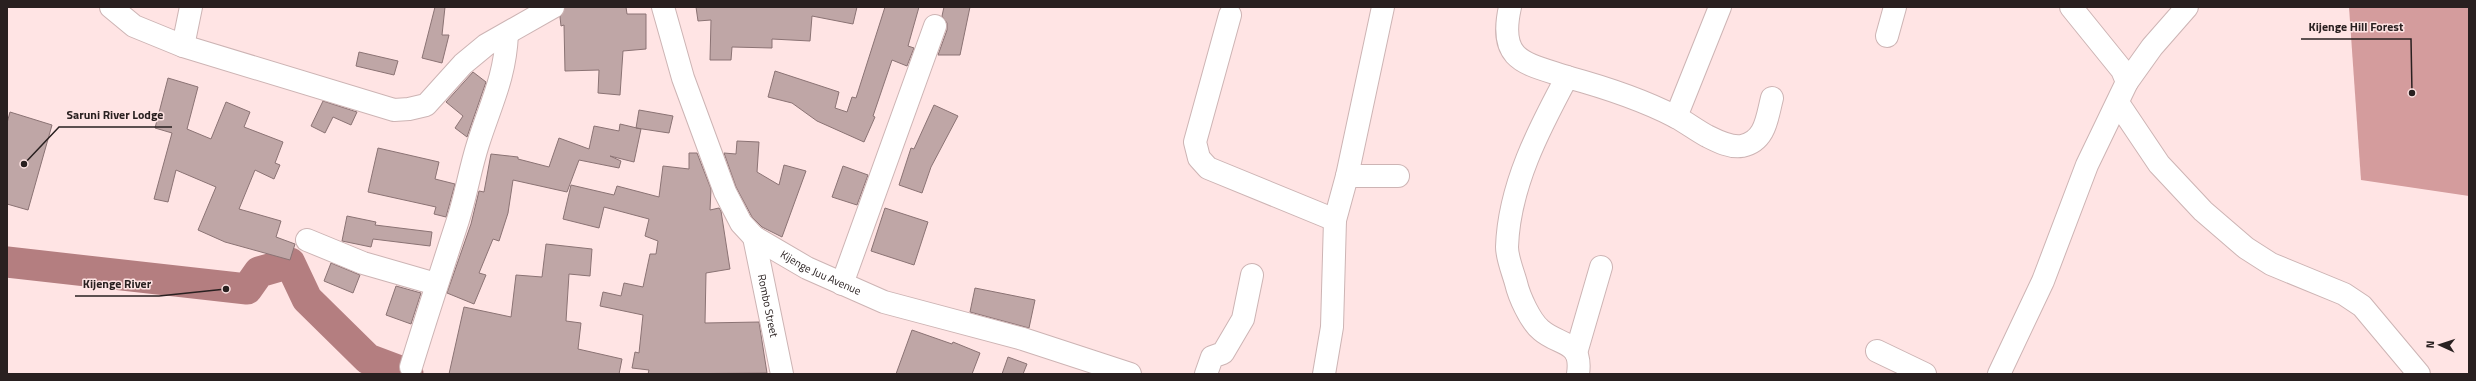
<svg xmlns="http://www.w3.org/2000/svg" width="2476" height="381" font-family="'Titillium Web',sans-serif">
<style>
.forest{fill:#d49c9d}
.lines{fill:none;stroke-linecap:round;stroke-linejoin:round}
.river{stroke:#b47e80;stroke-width:31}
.building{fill:#bfa6a6;stroke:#8b7374}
.minor-casing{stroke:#cdb4b4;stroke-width:24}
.minor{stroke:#fff;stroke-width:22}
.labels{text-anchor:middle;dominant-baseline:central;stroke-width:3;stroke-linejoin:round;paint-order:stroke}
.street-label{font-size:11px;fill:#292020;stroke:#ffe4e4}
.leader{fill:none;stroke:#292020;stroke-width:1.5}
.callout-dot{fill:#292020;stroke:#ffe4e4;stroke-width:1.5}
.callout-label{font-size:12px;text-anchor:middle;font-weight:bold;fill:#292020;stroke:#ffe4e4;stroke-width:3;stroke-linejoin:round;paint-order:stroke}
</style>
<rect width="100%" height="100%" fill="#ffe4e4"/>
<!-- forest -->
<path class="forest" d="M 2349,7 L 2469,7 L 2469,196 L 2361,180 Z"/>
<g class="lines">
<!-- river -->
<path class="river" d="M 7,262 L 247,289 L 259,272 L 290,263 L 307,299 L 368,359 L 408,374"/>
</g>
<!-- building -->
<path class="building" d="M 435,7 L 445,7 L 442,35 L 449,35 L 442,63 L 422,58 Z
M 565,7 L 626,7 L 627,14 L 646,14 L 646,49 L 623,51 L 620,95 L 598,93 L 599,70 L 565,71 L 564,25 L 561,26 L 560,17 Z
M 696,7 L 857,7 L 853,24 L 812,16 L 810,41 L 772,39 L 772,48 L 732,47 L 731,60 L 710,60 L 711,20 L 698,21 Z
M 885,7 L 919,7 L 908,46 L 914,48 L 907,66 L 892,60 L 873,116 L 875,117 L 864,142 L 817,121 L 792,103 L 768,97 L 775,71 L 839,92 L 835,108 L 847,112 L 852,97 L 856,98 Z
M 944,7 L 970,7 L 960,55 L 938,55 L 947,30 L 947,23 L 942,16 Z
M 359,52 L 398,61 L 394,75 L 356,66 Z
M 473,72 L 486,82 L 467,137 L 455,128 L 463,116 L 446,102 Z
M 168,78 L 198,87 L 187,129 L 211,139 L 226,102 L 250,112 L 244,127 L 283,142 L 275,163 L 280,165 L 274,179 L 255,170 L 239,209 L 281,221 L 276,237 L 295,244 L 290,260 L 225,242 L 198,230 L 216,187 L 176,170 L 168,202 L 154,199 L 172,133 L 155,128 Z
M 323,101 L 357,112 L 351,125 L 333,117 L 325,133 L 311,126 Z
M 934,105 L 958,116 L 931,167 L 922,193 L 899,185 L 911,148 L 914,149 Z
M 639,110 L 673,116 L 669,133 L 636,128 Z
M 10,112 L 52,125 L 28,210 L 7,204 L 7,123 Z
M 620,124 L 641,129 L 634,162 L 610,156 L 621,161 L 619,168 L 579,160 L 567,192 L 513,180 L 508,213 L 499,241 L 493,239 L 479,273 L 486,275 L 474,304 L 447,293 L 471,224 L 479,191 L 484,192 L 491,154 L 518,157 L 518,159 L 549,167 L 559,138 L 589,149 L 594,126 L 619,131 Z
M 737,141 L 759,142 L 757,172 L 779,185 L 784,165 L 806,171 L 782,237 L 762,227 L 752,217 L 736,187 L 724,153 L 736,154 Z
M 378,148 L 439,162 L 435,179 L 455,184 L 446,217 L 434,214 L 436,207 L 368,192 Z
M 689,153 L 697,153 L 711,189 L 710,210 L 719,208 L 721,211 L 730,269 L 706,273 L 705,323 L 759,322 L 767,373 L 648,374 L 649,370 L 632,368 L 635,352 L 639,353 L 643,315 L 600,306 L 603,292 L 621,296 L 624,283 L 643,287 L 650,254 L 656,254 L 658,241 L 645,236 L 649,219 L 604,207 L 599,228 L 563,219 L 571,185 L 614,195 L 617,186 L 659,197 L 663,166 L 689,169 Z
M 843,166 L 868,175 L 857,205 L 832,197 Z
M 885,208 L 928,222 L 914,265 L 871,251 Z
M 347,216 L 376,222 L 375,225 L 432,232 L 430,246 L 373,239 L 371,247 L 342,241 Z
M 546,244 L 592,249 L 590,276 L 569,274 L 566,321 L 581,323 L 578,349 L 622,359 L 619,374 L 449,374 L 464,307 L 511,317 L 516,275 L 542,277 Z
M 331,263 L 360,275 L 353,293 L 324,281 Z
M 396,286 L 421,293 L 411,324 L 386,315 Z
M 975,288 L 1035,300 L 1029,328 L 970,312 Z
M 912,330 L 952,344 L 953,342 L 980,353 L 972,374 L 896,374 Z
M 1008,357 L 1027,364 L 1023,374 L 1002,374 Z"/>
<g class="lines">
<!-- minor casing -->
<g class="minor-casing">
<g id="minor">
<path d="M 111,7 L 134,26 L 183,46 L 394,110 L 409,109 L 426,105 L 463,64 L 486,45 L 553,7"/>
<path id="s1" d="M 663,7 L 683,78 L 725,192 L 741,223 L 754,237 L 807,268 L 884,302 L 1023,339 L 1130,374"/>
<path d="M 1510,7 C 1498,61 1524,63 1567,77"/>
<path d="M 1230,15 L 1195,142 L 1199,158 L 1208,168 L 1335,220"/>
<path d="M 1887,36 L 1895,7"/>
<path d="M 183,46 L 191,7"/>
<path d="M 2127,82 L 2152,47 L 2187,7"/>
<path d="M 2118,103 L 2159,164 L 2203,211 L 2246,248 L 2271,264 L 2344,294 L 2362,306 L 2419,374"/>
<path d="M 1676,117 L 1720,7"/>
<path d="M 1347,176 L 1398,176"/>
<path id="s2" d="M 754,237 L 782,374"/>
<path d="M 307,240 L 363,263 L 436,284"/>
<path d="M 842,284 L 935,26"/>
<path d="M 1877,351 L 1925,374"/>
<path d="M 1576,353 L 1601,267"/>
<path d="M 411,367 C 426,318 442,269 458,220 C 466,195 470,169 478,144 C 491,103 505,78 507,34"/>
<path d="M 1206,374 L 1212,357 L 1223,353 L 1243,319 L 1252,275"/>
<path d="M 1324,374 L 1332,327 L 1335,220 L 1347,176 L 1383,7"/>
<path d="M 1578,374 C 1583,340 1559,346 1541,330 C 1530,321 1519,296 1516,283 C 1513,272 1507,258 1507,247 C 1509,186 1539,129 1567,77 C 1604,87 1641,99 1676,117 C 1687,123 1696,130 1707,136 C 1717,141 1730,148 1742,146 C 1766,141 1767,117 1772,98"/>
<path d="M 1999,374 L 2043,281 L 2087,165 L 2127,82 L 2122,70 L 2071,7"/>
</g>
</g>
<!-- minor -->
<use href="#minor" class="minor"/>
</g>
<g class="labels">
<!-- street labels -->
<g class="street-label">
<text stroke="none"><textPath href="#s1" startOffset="325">Kijenge Juu Avenue</textPath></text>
<text stroke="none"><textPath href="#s2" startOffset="70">Rombo Street</textPath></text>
</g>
</g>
<!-- callouts -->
<path class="leader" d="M2412 93L2411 39H2301M24 164L59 127H172M226 289L159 296H75"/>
<g class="callout-dot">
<circle cx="2412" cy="93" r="4"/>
<circle cx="24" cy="164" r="4"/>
<circle cx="226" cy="289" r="4"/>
</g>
<g class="callout-label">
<text x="2356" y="31">Kijenge Hill Forest</text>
<text x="115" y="119">Saruni River Lodge</text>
<text x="117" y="288">Kijenge River</text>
</g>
<!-- border -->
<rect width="2476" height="381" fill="none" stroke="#292020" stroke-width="16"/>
<!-- north arrow -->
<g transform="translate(2440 345) rotate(273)" stroke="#ffe4e4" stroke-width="3" paint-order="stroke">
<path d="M0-3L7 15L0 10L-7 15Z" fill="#292020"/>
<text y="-6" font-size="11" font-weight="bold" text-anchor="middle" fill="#292020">N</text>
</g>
</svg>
